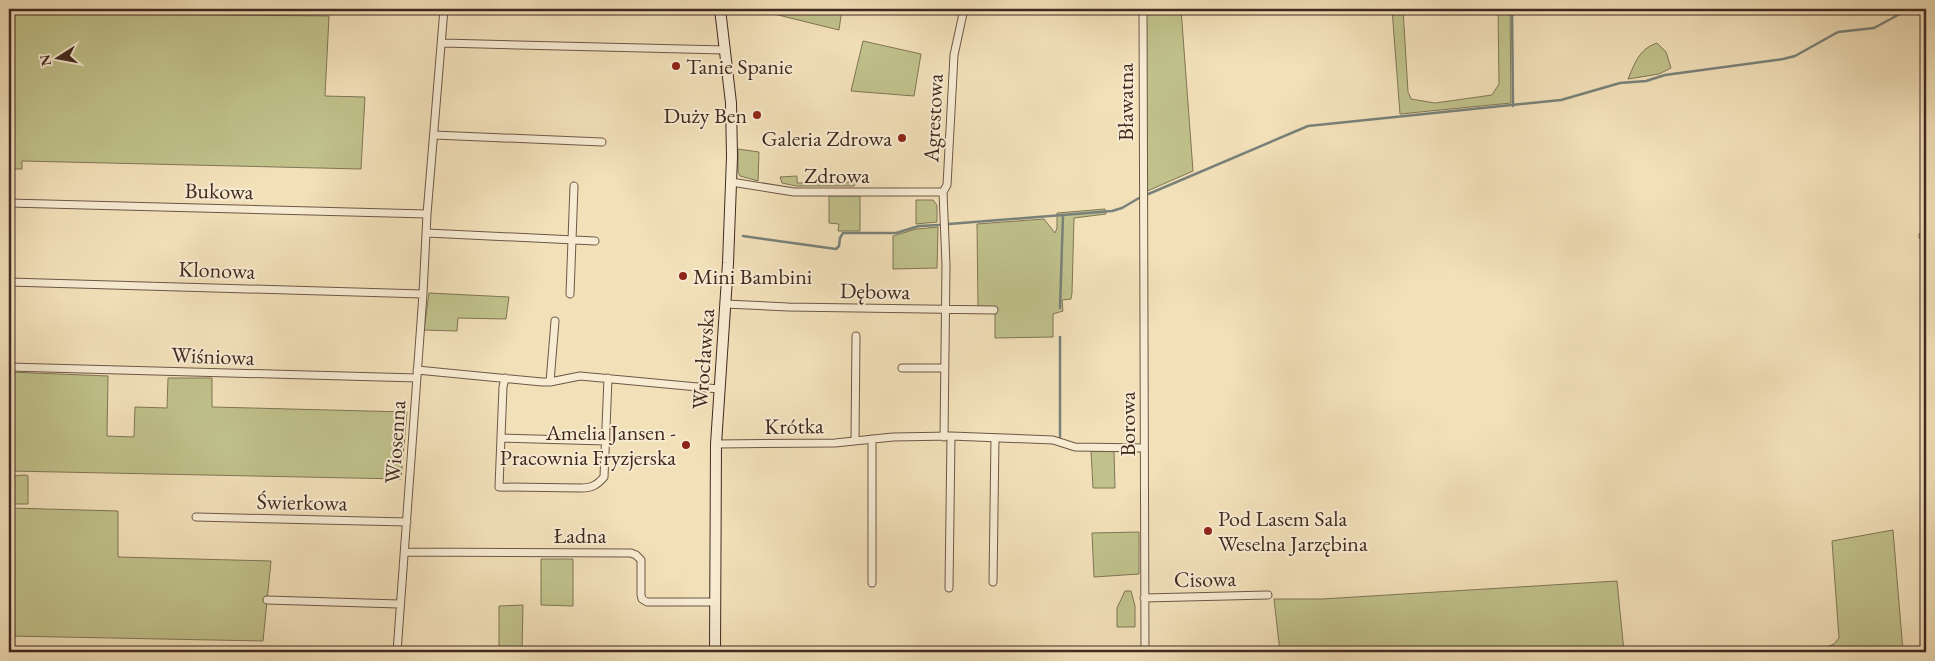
<svg xmlns="http://www.w3.org/2000/svg" width="1935" height="661" font-family="'EB Garamond',serif">
<style>
.green{fill:#c0c18b;stroke:#807556}
.lines{fill:none;stroke-linecap:round;stroke-linejoin:round}
.stream{stroke:#78817a;stroke-width:2.5}
.street-casing{stroke:#6d5746;stroke-width:9}
.secondary-casing{stroke:#412920;stroke-width:12}
.street{stroke:#f7ebd2;stroke-width:7}
.secondary{stroke:#f7ebd2;stroke-width:10}
.poi-dot{fill:#8f2418;stroke:#f7ebd2;stroke-width:2}
.labels{text-anchor:middle;dominant-baseline:central;stroke-width:4;stroke-linejoin:round;paint-order:stroke}
.poi-label{font-size:22px;fill:#412920;stroke:#f7ebd2;text-anchor:start}
.street-label{font-size:22px;fill:#412920;stroke:#f7ebd2}
</style>
<rect width="100%" height="100%" fill="#f2e0b9"/>
<filter id="stains"><feTurbulence type="fractalNoise" baseFrequency=".004" numOctaves="4"/><feColorMatrix values="0 0 0 0 .2 0 0 0 0 .09 0 0 0 0 .02 0 0 0 .5 -.17"/></filter>
<radialGradient id="worn" r=".72"><stop offset=".6" stop-color="#630" stop-opacity="0"/><stop offset="1" stop-color="#630" stop-opacity=".3"/></radialGradient>
<!-- green -->
<path class="green" d="M 9,9 L 126,14 L 329,16 L 325,96 L 365,97 L 361,169 L 22,161 L 22,169 L 9,169 Z
M 767,9 L 842,9 L 839,30 L 766,12 Z
M 1146,9 L 1181,9 L 1193,171 L 1145,192 Z
M 1392,9 L 1403,9 L 1408,92 L 1411,99 L 1435,103 L 1492,95 L 1499,84 L 1498,9 L 1510,9 L 1511,103 L 1400,114 Z
M 863,41 L 921,54 L 914,96 L 851,91 Z
M 1657,43 L 1666,52 L 1671,68 L 1659,74 L 1628,79 C 1635,63 1639,49 1657,43 Z
M 738,149 L 759,152 L 758,181 L 740,176 L 738,172 Z
M 797,176 L 797,183 L 857,182 L 854,186 L 796,186 L 782,183 L 780,177 Z
M 829,196 L 860,196 L 860,231 L 838,231 L 839,224 L 829,223 Z
M 916,200 L 933,200 L 937,205 L 937,222 L 916,224 Z
M 1105,209 L 1106,214 L 1074,218 L 1072,293 L 1071,299 L 1062,300 L 1063,311 L 1053,314 L 1053,337 L 995,338 L 995,307 L 978,307 L 977,224 L 1044,219 L 1055,233 L 1057,228 L 1057,213 Z
M 938,227 L 937,268 L 893,269 L 893,236 L 916,229 Z
M 429,293 L 509,297 L 506,319 L 458,318 L 457,331 L 424,330 Z
M 9,372 L 108,376 L 107,436 L 134,437 L 135,407 L 167,408 L 168,378 L 212,378 L 212,407 L 407,412 L 401,479 L 9,471 L 9,427 L 11,420 Z
M 1091,451 L 1114,451 L 1115,488 L 1093,488 Z
M 25,475 L 28,476 L 28,504 L 9,504 L 9,476 Z
M 9,508 L 118,511 L 118,557 L 271,561 L 263,641 L 9,636 Z
M 1893,530 L 1903,652 L 1815,652 L 1834,644 L 1839,638 L 1832,541 Z
M 1139,532 L 1139,574 L 1094,577 L 1092,533 Z
M 541,559 L 573,559 L 573,606 L 541,605 Z
M 1617,581 L 1624,652 L 1280,652 L 1274,599 L 1322,599 Z
M 1125,591 L 1131,591 L 1135,606 L 1135,627 L 1117,627 L 1117,608 Z
M 523,605 L 522,652 L 499,652 L 499,606 Z"/>
<g class="lines">
<!-- stream -->
<path class="stream" d="M 1512,9 L 1513,106
M 1146,195 L 1308,126 L 1561,100 L 1620,83 L 1646,81 L 1665,75 L 1783,59 L 1795,56 L 1838,32 L 1874,28 L 1909,9
M 949,224 L 1112,211 L 1122,208 L 1139,198
M 743,236 L 836,249 L 839,246 L 840,238 L 843,233 L 896,233 L 919,226 L 939,225
M 1060,308 L 1063,215
M 1060,438 L 1060,337"/>
<!-- street casing -->
<g class="street-casing">
<path id="street" d="M 1143,9 L 1145,652
M 442,43 L 725,50
M 434,135 L 602,142
M 731,182 L 794,192 L 943,192
M 9,203 L 427,214
M 427,233 L 595,241
M 1923,236 L 1926,235
M 9,282 L 423,294
M 570,294 L 574,186
M 725,304 L 788,307 L 994,310
M 9,367 L 417,378
M 902,368 L 944,368
M 417,370 L 542,382 L 550,382 L 580,376 L 719,389
M 505,378 L 503,387 L 499,487 L 581,488 C 592,488 597,485 604,477 L 608,378
M 550,382 L 555,321
M 944,437 L 946,265 L 943,192 L 947,185 L 954,55 L 964,9
M 501,438 L 606,441
M 855,441 L 856,336
M 716,444 L 835,443 L 893,437 L 951,436 L 1053,440 L 1075,447 L 1144,448
M 196,517 L 407,522
M 405,552 L 631,553 L 636,555 L 641,560 L 641,595 L 642,599 L 647,602 L 715,602
M 993,582 L 995,438
M 872,583 L 872,439
M 949,588 L 951,436
M 1144,598 L 1268,595
M 267,600 L 399,604
M 397,652 L 423,294 L 427,214 L 444,9"/>
</g>
<!-- secondary casing -->
<g class="secondary-casing">
<path id="secondary" d="M 715,652 L 716,444 L 728,263 L 732,157 L 731,103 L 720,9"/>
</g>
<!-- street -->
<use href="#street" class="street"/>
<!-- secondary -->
<use href="#secondary" class="secondary"/>
</g>
<!-- markers -->
<g class="poi-dot">
<circle cx="676" cy="66" r="5"/>
<circle cx="757" cy="115" r="5"/>
<circle cx="902" cy="138" r="5"/>
<circle cx="683" cy="276" r="5"/>
<circle cx="686" cy="445" r="5"/>
<circle cx="1208" cy="531" r="5"/>
</g>
<g class="labels">
<!-- poi labels -->
<g class="poi-label">
<text x="686" y="66">Tanie Spanie</text>
<text x="747" y="115" text-anchor="end">Duży Ben</text>
<text x="892" y="138" text-anchor="end">Galeria Zdrowa</text>
<text x="693" y="276">Mini Bambini</text>
<text x="676" y="432" text-anchor="end">Amelia Jansen -<tspan x="676" dy="25">Pracownia Fryzjerska</tspan></text>
<text x="1218" y="518">Pod Lasem Sala<tspan x="1218" dy="25">Weselna Jarzębina</tspan></text>
</g>
<!-- street labels -->
<g class="street-label">
<text transform="translate(1125 102) rotate(-90)">Bławatna</text>
<text transform="translate(933 118) rotate(-87)">Agrestowa</text>
<text x="837" y="175">Zdrowa</text>
<text transform="translate(219 191) rotate(1)">Bukowa</text>
<text transform="translate(217 270) rotate(2)">Klonowa</text>
<text transform="translate(875 291) rotate(1)">Dębowa</text>
<text transform="translate(213 356) rotate(2)">Wiśniowa</text>
<text transform="translate(703 359) rotate(-86)">Wrocławska</text>
<text transform="translate(1127 424) rotate(-90)">Borowa</text>
<text transform="translate(794 426) rotate(-1)">Krótka</text>
<text transform="translate(395 442) rotate(-86)">Wiosenna</text>
<text transform="translate(302 502) rotate(1)">Świerkowa</text>
<text x="580" y="535">Ładna</text>
<text transform="translate(1205 579) rotate(-1)">Cisowa</text>
</g>
</g>
<!-- margin -->
<rect width="1935" height="661" fill="none" stroke="#f2e0b9" stroke-width="30"/>
<rect x="10" y="10" width="1915" height="641" fill="none" stroke="#412920" stroke-width="2.5"/>
<rect x="15" y="15" width="1905" height="631" fill="none" stroke="#412920"/>
<!-- north arrow -->
<g transform="translate(58 58) rotate(259)" stroke="#f7ebd2" stroke-width="4" paint-order="stroke">
<path d="M0-4L9 19L0 12L-9 19Z" fill="#412920"/>
<text y="-8" font-size="14" font-weight="bold" text-anchor="middle" fill="#412920">N</text>
</g>
<rect width="100%" height="100%" filter="url(#stains)"/>
<rect width="100%" height="100%" fill="url(#worn)"/>
</svg>
